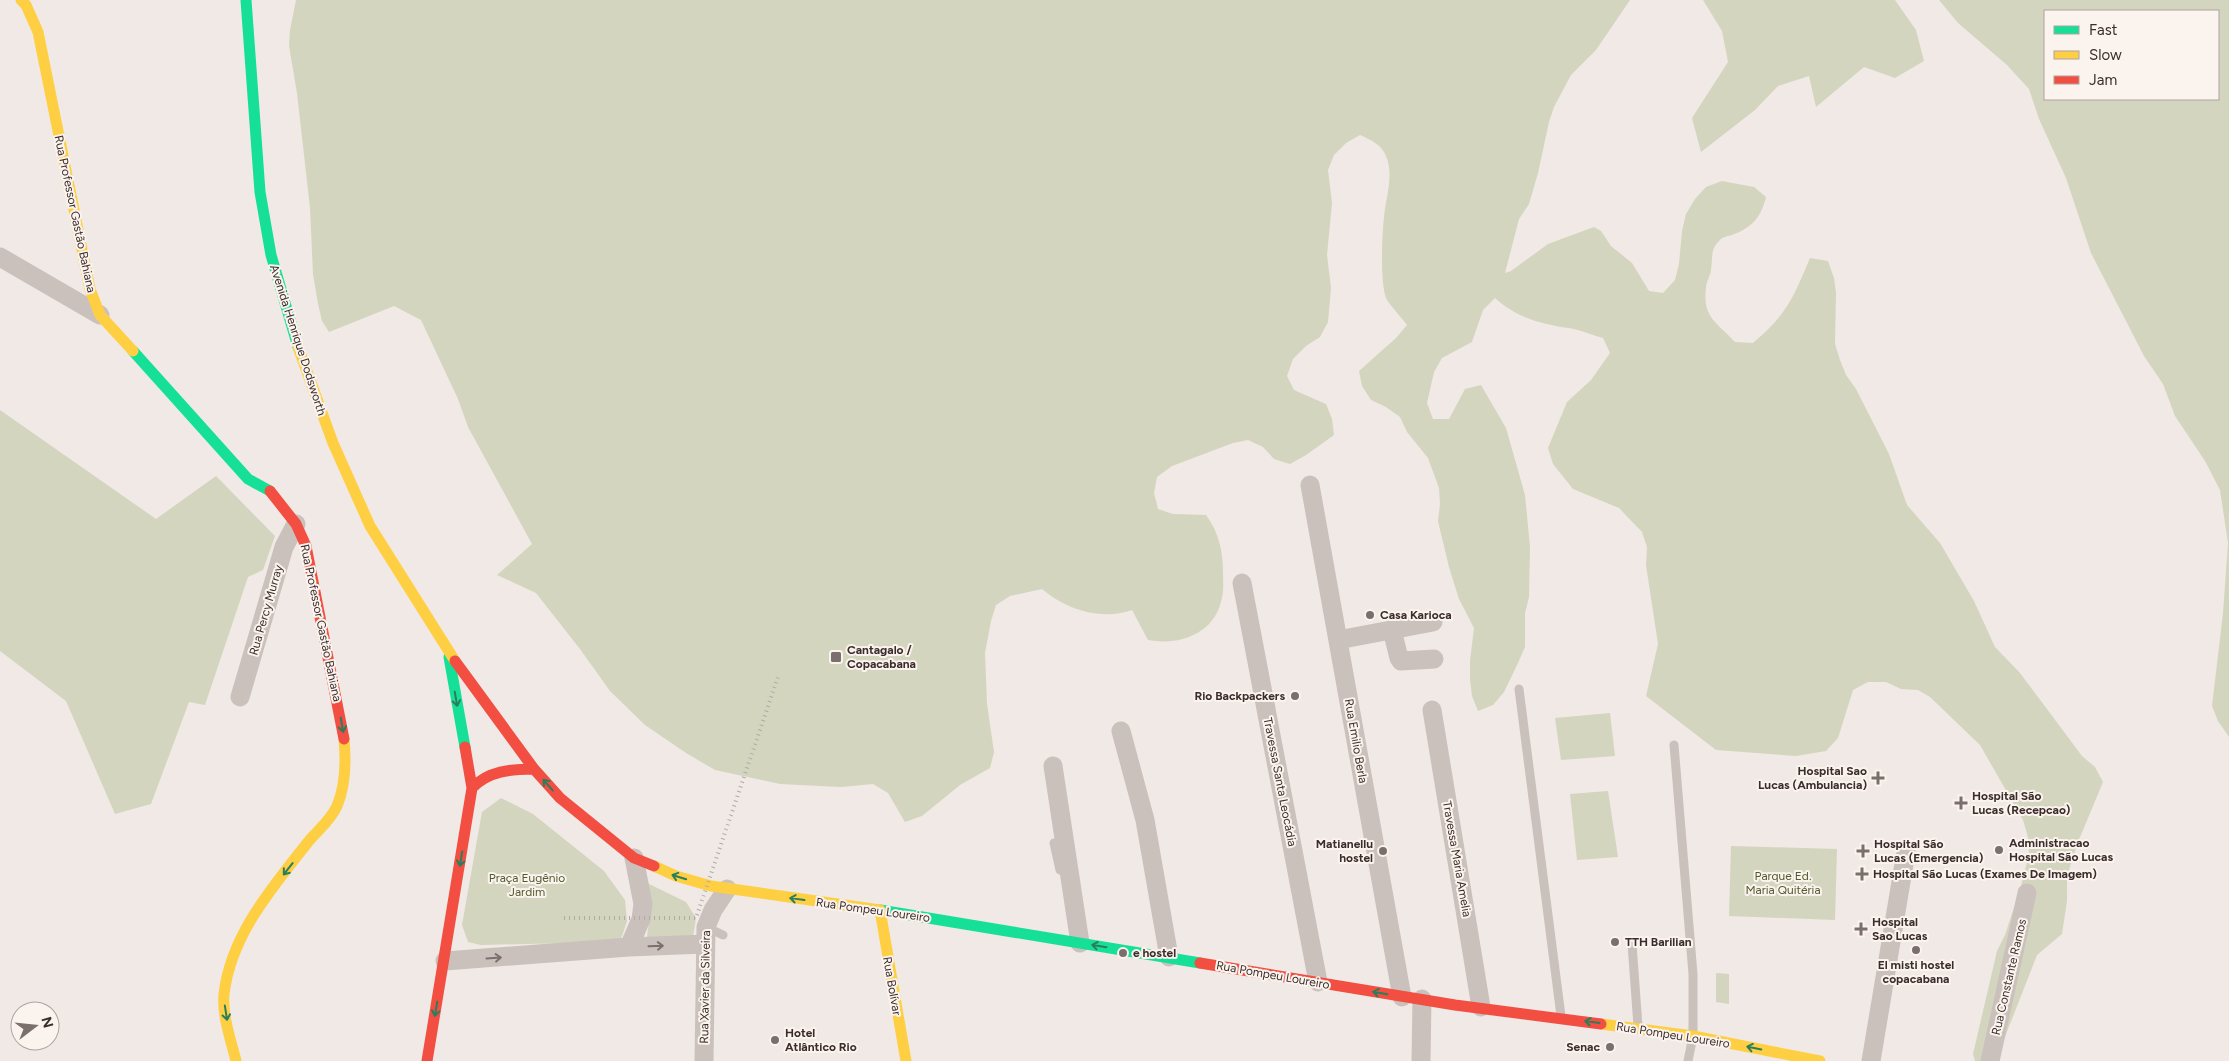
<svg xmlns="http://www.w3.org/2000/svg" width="2229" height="1061" font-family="Figtree,sans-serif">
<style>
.green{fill:#d4d5be;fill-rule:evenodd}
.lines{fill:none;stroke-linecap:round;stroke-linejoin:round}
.lane{stroke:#cac1bd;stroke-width:9}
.street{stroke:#cac1bd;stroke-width:19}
.fast{stroke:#16e098;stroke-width:11}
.slow{stroke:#ffcf43;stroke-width:11}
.jam{stroke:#f24e42;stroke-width:11}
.rail{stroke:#b1aaa8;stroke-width:4;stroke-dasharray:1 4;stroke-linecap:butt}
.oneway{stroke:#2a7e5c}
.oneway2{stroke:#7b706d}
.poi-dot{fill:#7a6f6c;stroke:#fbf3ee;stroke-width:2}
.labels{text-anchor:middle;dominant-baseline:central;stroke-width:4;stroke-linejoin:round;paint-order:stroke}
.street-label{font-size:12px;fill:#3b2d2b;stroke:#fbf3ee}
.poi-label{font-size:12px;font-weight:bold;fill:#3b2d2b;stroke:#fbf3ee;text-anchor:start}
.park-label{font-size:12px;fill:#515b2d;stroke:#fbf3ee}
</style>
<rect width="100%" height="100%" fill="#f0e9e5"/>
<!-- green -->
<path class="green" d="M 296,0 L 1630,0 L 1596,50 L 1571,75 L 1554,107 L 1549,122 L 1538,173 L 1529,204 L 1519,219 L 1505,273 L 1511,271 L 1548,244 L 1594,227 L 1601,231 L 1611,246 L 1632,263 L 1649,291 L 1663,293 L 1675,280 L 1679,264 L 1682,231 L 1686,214 L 1695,199 L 1706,187 L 1722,181 L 1754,187 L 1766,197 C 1761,217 1753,227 1732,235 C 1728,236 1722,237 1719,241 C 1710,250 1713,258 1711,269 C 1711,276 1706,281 1706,288 C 1702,318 1718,323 1735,342 L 1753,343 C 1787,315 1794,296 1810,258 L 1828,261 L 1834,278 L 1836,293 L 1835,344 L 1840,360 L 1846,375 L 1856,389 L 1889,454 L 1907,505 L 1940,543 L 1974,601 L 1995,647 L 2020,673 L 2082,756 L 2095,767 L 2103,782 L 2078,842 L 2067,876 L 2067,901 L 2062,934 L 2037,955 L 2001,1047 L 1988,1061 L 1975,1061 L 1973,1054 L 1997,951 L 2005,935 L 2021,886 L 2029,854 L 2028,837 L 2023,820 L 1980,745 L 1930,697 L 1918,690 L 1901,689 L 1886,682 L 1868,682 L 1853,690 L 1838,738 L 1826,751 L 1796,756 L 1716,750 L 1646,696 L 1658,644 L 1646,565 L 1647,547 L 1642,532 L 1619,508 L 1573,489 L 1553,464 L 1548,448 L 1567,402 L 1591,380 L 1610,353 L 1603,338 C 1592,335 1581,330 1569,328 C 1541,324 1517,318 1495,298 L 1483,310 L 1472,342 L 1442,358 L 1434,372 L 1427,403 L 1433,419 L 1449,419 L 1465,389 L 1481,385 L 1506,428 L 1525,495 L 1530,547 L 1529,597 L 1525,613 L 1525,647 L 1518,663 L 1504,692 L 1493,705 L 1478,711 L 1472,696 L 1470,680 L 1470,661 L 1474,628 L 1459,599 L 1449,567 L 1438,521 L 1440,504 L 1439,488 L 1428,458 L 1407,432 L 1400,417 L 1386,407 L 1371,400 L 1362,386 L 1359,371 L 1396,338 L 1407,325 C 1402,318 1388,303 1386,298 C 1380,281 1382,236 1384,217 C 1386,197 1394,175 1386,156 C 1381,144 1371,140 1360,135 L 1346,143 L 1334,155 L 1328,170 L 1332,203 L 1327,255 L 1331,288 L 1328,322 L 1320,337 L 1306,346 L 1293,359 L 1287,376 L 1294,390 L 1326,404 L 1332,419 L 1334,435 L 1306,455 L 1290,464 L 1274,459 L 1263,447 L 1248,440 L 1233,443 L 1172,466 L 1157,477 L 1154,493 L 1158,509 L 1173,514 L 1206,515 C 1219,533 1223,551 1223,573 C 1223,581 1224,589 1222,597 C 1216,633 1181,646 1148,640 L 1132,610 C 1101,621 1067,610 1042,589 L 1010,596 L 996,605 L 991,621 L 985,653 L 987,704 L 994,752 L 990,768 L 960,785 L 922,816 L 905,822 L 888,793 L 873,784 L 841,787 L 780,784 L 715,770 L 686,753 L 645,725 L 610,691 L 580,649 L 536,593 L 497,575 L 532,544 L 468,427 L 458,399 L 421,320 L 394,306 L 329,332 L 322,321 L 318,304 L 313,274 L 310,208 L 297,93 L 289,46 L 290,30 Z
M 1703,0 L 1895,0 L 1916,30 L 1924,61 L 1895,78 L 1864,67 L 1816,107 L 1809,76 L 1778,86 L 1755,110 L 1701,152 L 1692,118 L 1728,62 L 1722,31 Z
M 1939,0 L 2229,0 L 2229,737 L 2218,721 L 2212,706 L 2223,613 L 2228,543 L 2220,490 L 2205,461 L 2175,416 L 2163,384 L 2144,356 L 2091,253 L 2066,178 L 2039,119 L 2029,89 L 2007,65 L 1958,23 ZM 2045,11 L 2218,11 L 2218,99 L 2045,99 Z
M 0,410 L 156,519 L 216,476 L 275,536 L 263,570 L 248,577 L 205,705 L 189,702 L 151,804 L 115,814 L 66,701 L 0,651 Z
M 1610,713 L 1615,756 L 1561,760 L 1555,718 Z
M 1608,791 L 1618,857 L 1577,860 L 1570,794 Z
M 501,798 L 533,814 L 604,871 L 625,900 L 627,921 L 621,939 L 611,942 L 481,945 L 468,942 L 462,925 L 482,812 Z
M 1731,846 L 1837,849 L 1835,920 L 1729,916 Z
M 645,882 L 686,902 L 696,918 L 693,937 L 647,937 L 651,904 Z
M 1716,973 L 1729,974 L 1729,1004 L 1716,1002 Z"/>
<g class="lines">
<!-- lane -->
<path class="lane" d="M 1519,689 L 1561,1016
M 1674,745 L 1693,974 L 1693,1036 L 1688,1061
M 1054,843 L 1060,870
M 706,927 L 723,935
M 1632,944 L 1638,1026"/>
<!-- street -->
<path class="street" d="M 0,257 L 100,315
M 1310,485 L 1402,997
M 1242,583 L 1318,982
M 1392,630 L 1399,658 L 1401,661 L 1434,659
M 1338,640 L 1433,622
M 240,697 L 284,547 L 296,524
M 1432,710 L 1481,1007
M 1121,731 L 1145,820 L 1169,957
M 1053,766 L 1080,943
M 629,947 L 641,919 L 643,904 L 634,858
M 445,961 L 629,947 L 705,944
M 704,1061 L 706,927 L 713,910 L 727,889
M 1421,1061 L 1422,999
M 1871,1061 L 1906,852
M 1990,1061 L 2027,893"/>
<!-- fast -->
<path class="fast" d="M 246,0 L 260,192 L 271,255 L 298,347
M 133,351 L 248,479 L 270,491
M 449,657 L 465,747
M 880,910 L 1200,963"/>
<!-- slow -->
<path class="slow" d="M 21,0 L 26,5 L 38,32 L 90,289 L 100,315 L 133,351
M 298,347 L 333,443 L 370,526 L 455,661
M 654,866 L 676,876 L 711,886 L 880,910 L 906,1061
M 1601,1024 L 1693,1036 L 1820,1061
M 236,1061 C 231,1040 222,1016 224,994 C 231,934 273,887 308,842 C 318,830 331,820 337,806 C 346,785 346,761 344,739"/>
<!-- jam -->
<path class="jam" d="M 270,491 L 296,524 L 306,546 L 344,739
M 455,661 L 534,769 L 560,798 L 634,858 L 654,866
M 472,788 C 488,771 511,769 534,769
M 1200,963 L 1455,1005 L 1601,1024
M 427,1061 L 472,788 L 465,747"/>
<!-- rail -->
<path class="rail" d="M 564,918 L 696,918 L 779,674"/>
</g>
<!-- one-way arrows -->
<defs><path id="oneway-shaft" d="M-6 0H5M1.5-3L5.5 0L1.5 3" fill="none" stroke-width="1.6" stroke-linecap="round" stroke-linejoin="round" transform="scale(1.25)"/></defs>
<g class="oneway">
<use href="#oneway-shaft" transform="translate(456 699) rotate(80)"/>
<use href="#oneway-shaft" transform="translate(342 725) rotate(80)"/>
<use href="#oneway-shaft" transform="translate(548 785) rotate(-131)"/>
<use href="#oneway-shaft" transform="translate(461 859) rotate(99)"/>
<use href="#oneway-shaft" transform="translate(288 869) rotate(128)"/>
<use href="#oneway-shaft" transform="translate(679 877) rotate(-163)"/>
<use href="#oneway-shaft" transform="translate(797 899) rotate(-172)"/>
<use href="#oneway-shaft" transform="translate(1099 946) rotate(-171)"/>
<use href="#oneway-shaft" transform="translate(1380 993) rotate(-170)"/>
<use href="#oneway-shaft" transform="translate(436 1009) rotate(100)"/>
<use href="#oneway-shaft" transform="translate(226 1013) rotate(81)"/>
<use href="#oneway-shaft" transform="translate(1592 1022) rotate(-172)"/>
<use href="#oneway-shaft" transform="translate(1754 1048) rotate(-169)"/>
</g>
<g class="oneway2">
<use href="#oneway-shaft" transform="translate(656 946) rotate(-2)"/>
<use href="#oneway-shaft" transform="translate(494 958) rotate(-4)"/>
</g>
<!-- markers -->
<g class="poi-dot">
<circle cx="1370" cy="615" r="5"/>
<rect x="830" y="651" width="12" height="12" rx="2.5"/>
<circle cx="1295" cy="696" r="5"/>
<path d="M1875.5 770.5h5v5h5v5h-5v5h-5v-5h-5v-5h5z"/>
<path d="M1958.5 795.5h5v5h5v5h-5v5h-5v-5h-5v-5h5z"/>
<circle cx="1999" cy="850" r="5"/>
<circle cx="1383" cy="851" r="5"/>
<path d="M1860.5 843.5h5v5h5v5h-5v5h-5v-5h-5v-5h5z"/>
<path d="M1859.5 866.5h5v5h5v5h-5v5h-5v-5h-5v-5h5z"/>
<path d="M1858.5 921.5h5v5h5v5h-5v5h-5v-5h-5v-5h5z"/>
<circle cx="1615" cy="942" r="5"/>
<circle cx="1916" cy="950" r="5"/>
<circle cx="1123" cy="953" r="5"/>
<circle cx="775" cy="1040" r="5"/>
<circle cx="1610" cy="1047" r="5"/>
</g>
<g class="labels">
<!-- street labels -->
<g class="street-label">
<text transform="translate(75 214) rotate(78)">Rua Professor Gastão Bahiana</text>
<text transform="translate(298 340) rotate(72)">Avenida Henrique Dodsworth</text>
<text transform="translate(266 610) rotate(-74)">Rua Percy Murray</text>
<text transform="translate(321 623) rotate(78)">Rua Professor Gastão Bahiana</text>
<text transform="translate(1356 741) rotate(80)">Rua Emilio Berla</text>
<text transform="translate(1280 782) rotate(79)">Travessa Santa Leocádia</text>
<text transform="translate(1457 859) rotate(80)">Travessa Maria Amelia</text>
<text transform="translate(873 910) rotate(8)">Rua Pompeu Loureiro</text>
<text transform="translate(1273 975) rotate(10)">Rua Pompeu Loureiro</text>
<text transform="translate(2009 977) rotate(-77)">Rua Constante Ramos</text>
<text transform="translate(892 986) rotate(80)">Rua Bolívar</text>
<text transform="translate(705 987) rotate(-89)">Rua Xavier da Silveira</text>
<text transform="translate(1673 1035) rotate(9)">Rua Pompeu Loureiro</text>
</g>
<!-- poi labels -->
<g class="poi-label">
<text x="1380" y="615">Casa Karioca</text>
<text x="847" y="650">Cantagalo /<tspan x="847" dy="14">Copacabana</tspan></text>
<text x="1285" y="696" text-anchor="end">Rio Backpackers</text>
<text x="1867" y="771" text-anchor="end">Hospital Sao<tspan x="1867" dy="14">Lucas (Ambulancia)</tspan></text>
<text x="1972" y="796">Hospital São<tspan x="1972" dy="14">Lucas (Recepcao)</tspan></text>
<text x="2009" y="843">Administracao<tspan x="2009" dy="14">Hospital São Lucas</tspan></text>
<text x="1373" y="844" text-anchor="end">Matianellu<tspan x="1373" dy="14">hostel</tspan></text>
<text x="1874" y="844">Hospital São<tspan x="1874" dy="14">Lucas (Emergencia)</tspan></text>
<text x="1873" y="874">Hospital São Lucas (Exames De Imagem)</text>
<text x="1872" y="922">Hospital<tspan x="1872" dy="14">Sao Lucas</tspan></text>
<text x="1625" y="942">TTH Barilian</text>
<text x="1133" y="953">e hostel</text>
<text x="1916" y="965" text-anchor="middle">El misti hostel<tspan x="1916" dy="14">copacabana</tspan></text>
<text x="785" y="1033">Hotel<tspan x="785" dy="14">Atlântico Rio</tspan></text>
<text x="1600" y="1047" text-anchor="end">Senac</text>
</g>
<!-- park labels -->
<g class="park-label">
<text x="1783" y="876">Parque Ed.<tspan x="1783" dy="14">Maria Quitéria</tspan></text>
<text x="527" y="878">Praça Eugênio<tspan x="527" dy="14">Jardim</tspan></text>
</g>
</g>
<!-- legend -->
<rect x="2044" y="10" width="175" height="90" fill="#fbf3ee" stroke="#aea4a0"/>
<rect x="2054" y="26" width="25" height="8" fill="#16e098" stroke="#aea4a0"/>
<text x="2089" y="35" font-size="15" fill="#3b2d2b">Fast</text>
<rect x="2054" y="51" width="25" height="8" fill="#ffcf43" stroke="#aea4a0"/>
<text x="2089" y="60" font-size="15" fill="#3b2d2b">Slow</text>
<rect x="2054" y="76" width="25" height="8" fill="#f24e42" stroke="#aea4a0"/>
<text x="2089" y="85" font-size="15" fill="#3b2d2b">Jam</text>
<!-- north arrow -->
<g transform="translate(35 1026) rotate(74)"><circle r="24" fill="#fbf3ee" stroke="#aea4a0"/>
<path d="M0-4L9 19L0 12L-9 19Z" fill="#7a6f6c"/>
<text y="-8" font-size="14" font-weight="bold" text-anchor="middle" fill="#3b2d2b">N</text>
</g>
</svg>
